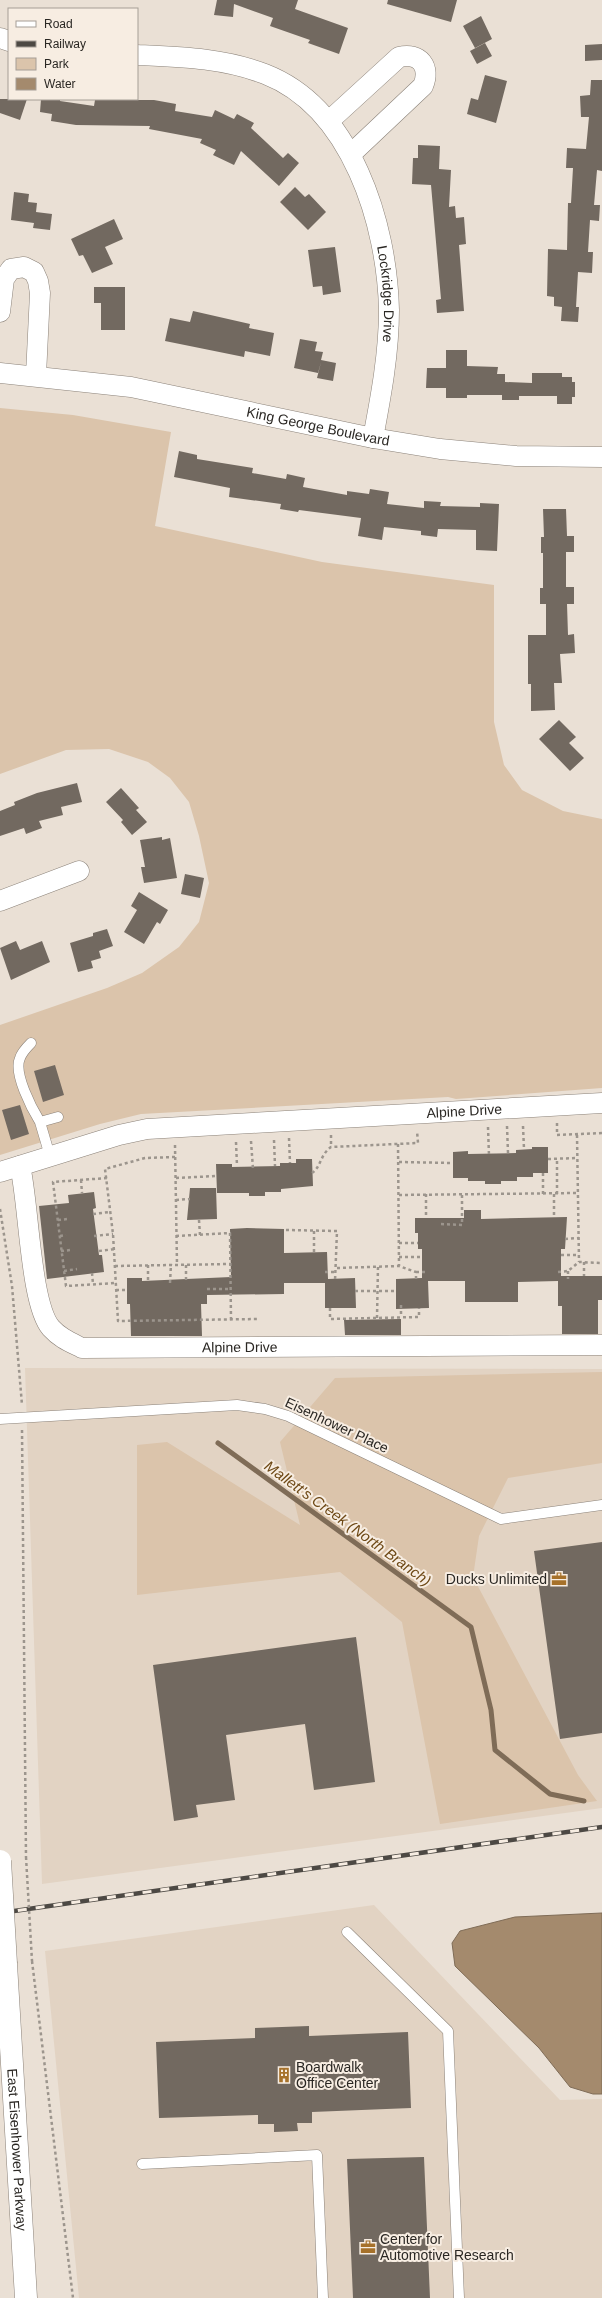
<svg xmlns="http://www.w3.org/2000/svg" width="602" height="2298" font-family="Arial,sans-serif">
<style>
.built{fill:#e2d3c3}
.green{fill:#dbc4ab}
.water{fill:#a48a6d;stroke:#7f6c57}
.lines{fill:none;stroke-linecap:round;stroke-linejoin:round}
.stream{stroke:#7f6c57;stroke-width:5}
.building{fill:#726960}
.lane-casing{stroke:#8b8279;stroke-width:11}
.street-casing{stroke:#8b8279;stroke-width:21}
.secondary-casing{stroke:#8b8279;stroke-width:23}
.path{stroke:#9c958d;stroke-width:2.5;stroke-dasharray:3 3;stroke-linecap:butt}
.lane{stroke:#fff;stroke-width:10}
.street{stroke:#fff;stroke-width:20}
.secondary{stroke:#fff;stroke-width:22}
.rail-casing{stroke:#4d4944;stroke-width:4.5}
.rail{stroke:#f7ede2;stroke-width:3;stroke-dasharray:9;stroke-linecap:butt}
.secondary-bridge-casing{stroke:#8b8279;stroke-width:23;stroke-linecap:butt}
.path-bridge{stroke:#9c958d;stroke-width:2.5;stroke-dasharray:3 3;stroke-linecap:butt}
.secondary-bridge{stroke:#fff;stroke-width:22}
.labels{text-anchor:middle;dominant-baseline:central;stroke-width:4;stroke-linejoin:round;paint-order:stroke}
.street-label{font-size:14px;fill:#2a2723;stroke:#f7ede2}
.poi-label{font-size:14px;fill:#2a2723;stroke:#f7ede2;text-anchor:start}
.water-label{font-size:15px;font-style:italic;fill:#6e4916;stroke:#f7ede2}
</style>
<rect width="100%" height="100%" fill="#eae0d5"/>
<!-- built -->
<path class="built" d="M 25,1368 L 602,1369 L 602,1808 L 42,1884 Z
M 374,1905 L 560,2100 L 602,2099 L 602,2298 L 79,2298 L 45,1951 Z"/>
<!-- green -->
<path class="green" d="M 0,408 L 73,415 L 171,432 L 155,526 L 322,562 L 494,585 L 494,722 L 504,765 L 522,790 L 563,811 L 602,819 L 602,1088 L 456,1099 L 448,1097 L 141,1114 L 100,1124 L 0,1155 L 0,1025 L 107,988 L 142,973 L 179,947 L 199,922 L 209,883 L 199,836 L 189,802 L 170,778 L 148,762 L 109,749 L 66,750 L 0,774 Z
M 602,1372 L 602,1463 L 508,1478 L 479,1536 L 473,1577 L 578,1775 L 597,1801 L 440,1824 L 402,1622 L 340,1572 L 137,1595 L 137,1445 L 167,1442 L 300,1525 L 280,1442 L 335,1378 Z"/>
<!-- water -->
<path class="water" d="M 602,1913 L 602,2094 L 593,2094 L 570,2087 L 539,2048 L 455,1966 L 452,1943 L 460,1931 L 515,1917 Z"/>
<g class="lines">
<!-- stream -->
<path class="stream" d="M 218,1443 L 471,1627 L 491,1710 L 495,1750 L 550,1794 L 584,1801"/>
</g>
<!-- building -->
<path class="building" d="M 217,0 L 298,0 L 295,9 L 348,28 L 339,54 L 308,43 L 310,40 L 270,26 L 273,18 L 234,4 L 233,17 L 214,15 Z
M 388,0 L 457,0 L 451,22 L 387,4 Z
M 481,16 L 492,39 L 475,48 L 463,26 Z
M 485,43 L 492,56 L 477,64 L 470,51 Z
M 602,44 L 602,60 L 585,61 L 585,45 Z
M 485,75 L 507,81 L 496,123 L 467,114 L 471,98 L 478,100 Z
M 591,80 L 602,80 L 602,171 L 597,170 L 594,205 L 600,205 L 599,221 L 590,220 L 588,252 L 593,252 L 592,273 L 578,272 L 576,307 L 579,307 L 578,322 L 561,321 L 562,307 L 554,306 L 554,297 L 547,296 L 548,249 L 567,250 L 568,203 L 571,203 L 573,168 L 566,168 L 567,148 L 586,149 L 589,117 L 581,117 L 580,96 L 590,95 Z
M 0,99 L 27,99 L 20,120 L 0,113 Z
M 41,99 L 60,99 L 60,101 L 94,106 L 95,100 L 154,100 L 176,104 L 175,111 L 212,117 L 215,110 L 234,119 L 237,114 L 254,123 L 251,128 L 283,158 L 288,153 L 299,163 L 279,186 L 241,151 L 234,165 L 213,155 L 216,150 L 200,143 L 202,139 L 149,129 L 150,126 L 76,125 L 51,121 L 52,114 L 40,112 Z
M 418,145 L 440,146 L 439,169 L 451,170 L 449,207 L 455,206 L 456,218 L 464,217 L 466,244 L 459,245 L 464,311 L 437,313 L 436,300 L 441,299 L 431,185 L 412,184 L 413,158 L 418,158 Z
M 295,187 L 305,197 L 309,194 L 326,212 L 308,230 L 280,202 Z
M 14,192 L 29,194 L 28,202 L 37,203 L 36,212 L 52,214 L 50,230 L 33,228 L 34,223 L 11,220 Z
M 114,219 L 123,239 L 105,247 L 113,264 L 92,273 L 83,255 L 79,256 L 71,239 Z
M 335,247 L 341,292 L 323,295 L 322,286 L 313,287 L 308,250 Z
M 94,287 L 125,287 L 125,330 L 101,330 L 101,303 L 94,303 Z
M 193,311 L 250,324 L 249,328 L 274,333 L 270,356 L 245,351 L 244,357 L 165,341 L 170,318 L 190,322 Z
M 300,339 L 317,342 L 315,351 L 323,352 L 321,360 L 336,363 L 333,381 L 317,378 L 321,362 L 318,373 L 294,368 Z
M 446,350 L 467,350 L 467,366 L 498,367 L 497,374 L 505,374 L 505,382 L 532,383 L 532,373 L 562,373 L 562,377 L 572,377 L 572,382 L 575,382 L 575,397 L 572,397 L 572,404 L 557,404 L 557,396 L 519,396 L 519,400 L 502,400 L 502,395 L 467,395 L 467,398 L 446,398 L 446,388 L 426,388 L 427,368 L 446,368 Z
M 179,451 L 197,455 L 197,459 L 253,468 L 252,473 L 286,479 L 287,474 L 305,478 L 303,487 L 347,495 L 347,491 L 369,494 L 370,489 L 389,492 L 387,504 L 424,508 L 424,501 L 441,502 L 440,506 L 480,507 L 480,503 L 499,504 L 497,551 L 476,550 L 476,530 L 438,529 L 437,537 L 421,535 L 421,531 L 384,527 L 382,540 L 358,536 L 361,518 L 299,510 L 298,512 L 280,509 L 281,504 L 229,497 L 230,488 L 174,477 Z
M 543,509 L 566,509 L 567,536 L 574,536 L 574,552 L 566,552 L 566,587 L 574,587 L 574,604 L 567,604 L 568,635 L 574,634 L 575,653 L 560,654 L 562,683 L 554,683 L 555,710 L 531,711 L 531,684 L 528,684 L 528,635 L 546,635 L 546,604 L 540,604 L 540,588 L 543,588 L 543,553 L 541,553 L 541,537 L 544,537 Z
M 559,720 L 576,737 L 569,743 L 584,758 L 570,771 L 539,739 Z
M 77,783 L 82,802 L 61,807 L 63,815 L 39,821 L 42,828 L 26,834 L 24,828 L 0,836 L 0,811 L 15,805 L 14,802 L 37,793 Z
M 121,788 L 139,808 L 136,810 L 147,822 L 132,835 L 121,822 L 123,820 L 106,802 Z
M 162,837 L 162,840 L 170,838 L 177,878 L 144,883 L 141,867 L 145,867 L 140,840 Z
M 185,874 L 204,878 L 200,898 L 181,894 Z
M 139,892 L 168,910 L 160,924 L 157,922 L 144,944 L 124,932 L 137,910 L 131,906 Z
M 107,929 L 113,946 L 99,951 L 101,958 L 91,961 L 93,968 L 78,972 L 70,943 L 93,936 L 93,933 Z
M 16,941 L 20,950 L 42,941 L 50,962 L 11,980 L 0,948 Z
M 55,1065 L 64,1095 L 43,1102 L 34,1071 Z
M 20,1105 L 29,1134 L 11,1140 L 2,1110 Z
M 532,1147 L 548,1147 L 548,1173 L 533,1173 L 533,1177 L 517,1177 L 517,1181 L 501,1181 L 501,1184 L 485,1184 L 485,1181 L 468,1181 L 468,1178 L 453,1178 L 453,1152 L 468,1151 L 468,1154 L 516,1153 L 516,1150 L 532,1149 Z
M 296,1159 L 312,1159 L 313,1186 L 281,1189 L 281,1192 L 265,1192 L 265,1196 L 249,1196 L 249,1193 L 217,1193 L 216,1164 L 232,1164 L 232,1167 L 280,1166 L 280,1163 L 296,1163 Z
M 190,1188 L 216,1188 L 217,1219 L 187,1220 Z
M 94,1192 L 96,1208 L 93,1209 L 99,1255 L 102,1255 L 104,1272 L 47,1279 L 39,1206 L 69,1203 L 68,1195 Z
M 464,1210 L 481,1210 L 481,1219 L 567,1217 L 565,1249 L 561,1249 L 561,1276 L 602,1276 L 602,1300 L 598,1300 L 598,1334 L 562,1334 L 562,1306 L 558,1306 L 558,1281 L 518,1282 L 518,1302 L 465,1302 L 465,1281 L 428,1281 L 429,1308 L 396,1309 L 396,1279 L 422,1278 L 422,1249 L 418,1249 L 418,1233 L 415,1233 L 415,1218 L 464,1218 Z
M 247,1228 L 284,1229 L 284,1253 L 327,1252 L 328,1279 L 355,1278 L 356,1308 L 325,1308 L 325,1283 L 284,1283 L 284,1294 L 207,1295 L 207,1304 L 201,1304 L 202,1336 L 131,1336 L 130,1304 L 127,1304 L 127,1278 L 142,1278 L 142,1281 L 231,1277 L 230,1229 Z
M 401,1319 L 401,1335 L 345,1335 L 344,1320 Z
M 602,1542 L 602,1733 L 560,1739 L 534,1551 Z
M 356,1637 L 375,1782 L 314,1790 L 305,1724 L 226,1735 L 235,1800 L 196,1805 L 198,1817 L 174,1821 L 153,1665 Z
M 309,2026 L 309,2036 L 408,2032 L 411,2108 L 312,2112 L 312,2123 L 297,2123 L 298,2131 L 274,2132 L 274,2124 L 258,2124 L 258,2115 L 159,2118 L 156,2042 L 255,2038 L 255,2028 Z
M 424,2157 L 430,2298 L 353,2298 L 347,2159 Z"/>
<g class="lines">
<!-- lane casing -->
<g class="lane-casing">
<path id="lane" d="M 31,1043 C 27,1047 22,1052 20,1058 C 13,1073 32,1109 40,1122
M 50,1156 L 40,1122 L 58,1117
M 0,1419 L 237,1405 L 265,1409 L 288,1416 L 501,1519 L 602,1505
M 347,1932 L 448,2031 L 459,2298
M 142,2164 L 317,2155 L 323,2298"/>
</g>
<!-- street casing -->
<g class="street-casing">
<g id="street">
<path d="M 0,38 L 9,41"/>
<path id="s1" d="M 137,55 C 181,57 223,58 265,74 C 352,108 387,224 389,310 C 389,353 381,396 373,438"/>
<path d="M 329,121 L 399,57 C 420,52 431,67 423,86 L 351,154"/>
<path d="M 0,312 L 4,279 L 11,269 L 24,267 L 34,272 L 38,281 L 40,293 L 36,375"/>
<path id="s2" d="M 0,373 L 131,387 L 373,438 L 440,449 L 516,456 L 602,457"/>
<path d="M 0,901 L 79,871"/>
<path id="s3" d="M 20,1166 C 29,1203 30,1304 51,1328 C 60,1338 70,1342 82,1348 L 602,1345"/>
<path id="s4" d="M 0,1172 L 119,1135 L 147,1129 L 602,1103"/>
</g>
</g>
<!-- secondary casing -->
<g class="secondary-casing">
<g id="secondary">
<path id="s5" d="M 6,1964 L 26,2298"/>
</g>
</g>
<!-- path -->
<path class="path" d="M 557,1123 L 557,1135 L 602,1133
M 507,1126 L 508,1153
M 523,1126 L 524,1149
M 488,1127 L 489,1156
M 331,1135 L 331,1147
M 577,1135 L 579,1262
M 289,1138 L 290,1163
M 274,1140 L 275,1166
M 251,1141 L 253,1169
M 236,1142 L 237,1166
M 398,1144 L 399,1266
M 175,1145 L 177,1265
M 175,1157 L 145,1158 L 105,1169 L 113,1234 L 118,1321 L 258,1319
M 548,1159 L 577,1158
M 399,1162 L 453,1163
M 312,1173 C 321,1167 320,1155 331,1147 L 418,1143 L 417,1131
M 543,1173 L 543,1194
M 107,1178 L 53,1182 L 66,1286 L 116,1283
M 176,1178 L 216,1176
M 81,1180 L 82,1193
M 426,1194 L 426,1218
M 554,1194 L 554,1217
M 557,1194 L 557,1159
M 399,1195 L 578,1193
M 176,1200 L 190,1199
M 0,1209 L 12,1286 L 22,1405
M 93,1214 L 110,1212
M 58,1220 L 68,1219
M 199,1220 L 200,1235
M 441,1224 L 462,1225 L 462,1194
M 286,1230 L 337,1231 L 335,1281
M 60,1236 L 66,1235
M 94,1236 L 113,1234
M 176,1236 L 230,1233 L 231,1320
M 565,1239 L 579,1238
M 399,1243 L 418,1243
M 61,1251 L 71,1250
M 99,1251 L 115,1249
M 314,1252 L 314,1231
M 561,1255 L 579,1255
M 399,1257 L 422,1257
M 584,1262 L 584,1276
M 148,1265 L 148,1281
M 186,1265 L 186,1280
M 115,1266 L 230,1264
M 337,1268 L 399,1266 L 416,1272 L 416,1281
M 64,1271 L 77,1269
M 568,1271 L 568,1279
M 325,1272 L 335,1272
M 416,1272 L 425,1272
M 558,1272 L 568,1271 L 579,1262 L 602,1263
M 92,1273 L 93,1284
M 170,1283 L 171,1264
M 207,1289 L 230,1289
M 116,1290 L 127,1290
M 355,1291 L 396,1291
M 401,1305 L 401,1317
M 330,1308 L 330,1319 L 419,1317 L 419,1308
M 377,1318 L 378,1266
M 22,1430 L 26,1857
M 32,1961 L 73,2298"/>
<!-- lane -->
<use href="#lane" class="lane"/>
<!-- street -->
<use href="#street" class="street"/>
<!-- secondary -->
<use href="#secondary" class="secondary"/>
<!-- rail casing -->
<g class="rail-casing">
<path id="rail" d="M 0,1913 L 602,1827"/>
</g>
<!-- rail -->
<use href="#rail" class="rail"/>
<!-- secondary-bridge casing -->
<g class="secondary-bridge-casing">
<path id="secondary-bridge" d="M 0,1861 L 6,1964"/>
</g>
<!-- path-bridge -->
<path class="path-bridge" d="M 26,1857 L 32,1961"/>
<!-- secondary-bridge -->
<use href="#secondary-bridge" class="secondary-bridge"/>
</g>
<!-- icons -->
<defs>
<g id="office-bare" transform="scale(1.2)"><path d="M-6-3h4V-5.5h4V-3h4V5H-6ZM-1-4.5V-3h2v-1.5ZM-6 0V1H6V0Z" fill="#a6712a" stroke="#f7ede2" stroke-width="2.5" paint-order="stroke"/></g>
<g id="building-bare" transform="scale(1.2)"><path d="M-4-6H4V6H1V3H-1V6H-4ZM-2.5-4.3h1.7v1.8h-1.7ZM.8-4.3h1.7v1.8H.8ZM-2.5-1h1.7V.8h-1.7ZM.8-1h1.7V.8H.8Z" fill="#a6712a" stroke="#f7ede2" stroke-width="2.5" paint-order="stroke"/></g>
</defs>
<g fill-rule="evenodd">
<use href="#office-bare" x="559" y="1579"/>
<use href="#building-bare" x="284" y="2075"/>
<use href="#office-bare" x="368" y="2247"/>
</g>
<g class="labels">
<!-- street labels -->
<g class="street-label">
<text stroke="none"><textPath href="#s1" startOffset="395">Lockridge Drive</textPath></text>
<text stroke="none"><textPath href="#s2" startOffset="323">King George Boulevard</textPath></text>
<text stroke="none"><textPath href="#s4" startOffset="471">Alpine Drive</textPath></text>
<text stroke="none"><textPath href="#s3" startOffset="361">Alpine Drive</textPath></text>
<text transform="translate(337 1425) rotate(25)">Eisenhower Place</text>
<text stroke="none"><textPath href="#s5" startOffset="186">East Eisenhower Parkway</textPath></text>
</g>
<!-- poi labels -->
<g class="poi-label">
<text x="547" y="1579" text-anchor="end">Ducks Unlimited</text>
<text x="296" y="2067">Boardwalk<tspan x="296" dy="16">Office Center</tspan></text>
<text x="380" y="2239">Center for<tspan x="380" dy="16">Automotive Research</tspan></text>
</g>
<!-- water labels -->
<g class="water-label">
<text transform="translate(348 1523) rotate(36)">Mallett's Creek (North Branch)</text>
</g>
</g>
<!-- legend -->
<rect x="8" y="8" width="130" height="92" fill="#f7ede2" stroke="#a59e96"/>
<rect x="16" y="21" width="20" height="6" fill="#ffffff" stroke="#a59e96"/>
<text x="44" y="28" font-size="12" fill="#2a2723">Road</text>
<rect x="16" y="41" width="20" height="6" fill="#4d4944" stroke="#a59e96"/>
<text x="44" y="48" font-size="12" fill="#2a2723">Railway</text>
<rect x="16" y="58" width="20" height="12" fill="#dbc4ab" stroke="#a59e96"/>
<text x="44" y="68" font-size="12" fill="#2a2723">Park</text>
<rect x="16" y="78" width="20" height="12" fill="#a48a6d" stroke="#a59e96"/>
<text x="44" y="88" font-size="12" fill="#2a2723">Water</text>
</svg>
